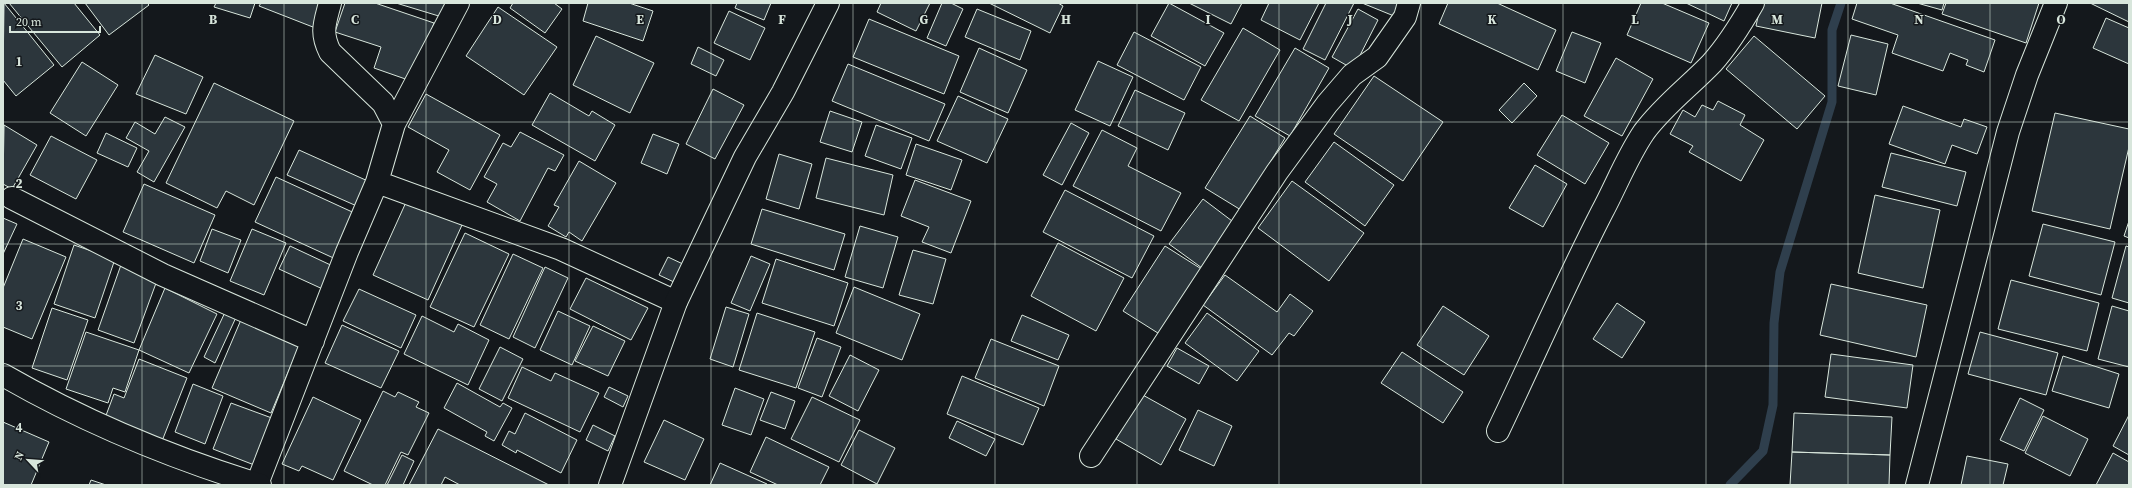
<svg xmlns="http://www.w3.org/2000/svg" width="2132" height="488" font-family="'Source Serif 4',serif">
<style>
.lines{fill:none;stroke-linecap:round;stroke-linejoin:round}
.stream{stroke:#2f3f4d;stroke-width:9}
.building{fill:#2c363c;stroke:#d8e6dc}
.street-casing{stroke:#d8e6dc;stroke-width:24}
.secondary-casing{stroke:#d8e6dc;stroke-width:24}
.street{stroke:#14181c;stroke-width:22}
.secondary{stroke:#14181c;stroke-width:22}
.grid{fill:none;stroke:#d8e6dc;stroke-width:1;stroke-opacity:0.55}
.grid-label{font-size:13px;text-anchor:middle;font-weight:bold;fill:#d8e6dc;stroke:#14181c;stroke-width:3;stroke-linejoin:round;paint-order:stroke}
</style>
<rect width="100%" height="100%" fill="#14181c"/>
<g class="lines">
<!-- stream -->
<path class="stream" d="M 1730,485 L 1763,451 L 1773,405 L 1774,323 L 1780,272 L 1832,102 L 1832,30 L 1841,3"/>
</g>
<!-- building -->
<path class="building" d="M 4,3 L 54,65 L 16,96 L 3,80 Z
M 9,3 L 74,3 L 100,35 L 62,67 Z
M 85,3 L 147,3 L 149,5 L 109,35 Z
M 216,3 L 255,3 L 250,18 L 214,7 Z
M 261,3 L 325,3 L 318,29 L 259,6 Z
M 345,3 L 375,3 L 434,23 L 414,82 L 374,68 L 381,47 L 335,32 Z
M 396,3 L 446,3 L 442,17 Z
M 513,3 L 554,3 L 562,9 L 545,33 L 510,8 Z
M 588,3 L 629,3 L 653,11 L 643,41 L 583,21 Z
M 737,3 L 771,3 L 764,20 L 735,8 Z
M 881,3 L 930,3 L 916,31 L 877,12 Z
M 942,3 L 951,3 L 963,9 L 946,46 L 927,38 Z
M 989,3 L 1058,3 L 1063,6 L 1050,33 Z
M 1169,3 L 1224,33 L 1205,66 L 1151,36 Z
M 1189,3 L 1242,3 L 1231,24 Z
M 1269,3 L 1319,3 L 1300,40 L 1261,20 Z
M 1326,3 L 1354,3 L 1325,60 L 1303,49 Z
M 1362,3 L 1399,3 L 1394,16 Z
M 1448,3 L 1497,3 L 1556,30 L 1538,70 L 1439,24 Z
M 1641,3 L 1662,3 L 1709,23 L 1691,63 L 1627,35 Z
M 1686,3 L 1732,3 L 1724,21 Z
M 1761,3 L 1822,3 L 1815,38 L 1756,26 Z
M 1857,3 L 1890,3 L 1995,40 L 1984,72 L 1966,65 L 1968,60 L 1950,53 L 1943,71 L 1892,53 L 1898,35 L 1852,19 Z
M 1917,3 L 1944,3 L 1942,10 Z
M 1946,3 L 2039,3 L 2026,43 L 1942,14 Z
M 2090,3 L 2129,3 L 2129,22 Z
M 498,7 L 557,47 L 524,95 L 466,56 Z
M 977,9 L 1031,31 L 1020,60 L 965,37 Z
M 1358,9 L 1378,20 L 1353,69 L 1332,57 Z
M 729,11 L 765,28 L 750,60 L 714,43 Z
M 2106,18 L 2129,28 L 2129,64 L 2093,48 Z
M 869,19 L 959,56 L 944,94 L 853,57 Z
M 1243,28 L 1280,50 L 1239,121 L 1201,100 Z
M 1134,32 L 1201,67 L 1184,100 L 1117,65 Z
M 1572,32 L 1601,43 L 1585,83 L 1556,71 Z
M 1851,35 L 1888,44 L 1876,95 L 1838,86 Z
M 596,36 L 654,63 L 630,113 L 573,85 Z
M 1754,36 L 1825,96 L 1797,129 L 1726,69 Z
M 698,47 L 724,60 L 716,76 L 691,64 Z
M 979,48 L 1027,70 L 1008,113 L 960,92 Z
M 1295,48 L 1329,68 L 1290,136 L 1255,116 Z
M 155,55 L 203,77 L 186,114 L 136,94 Z
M 1616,58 L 1653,79 L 1622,136 L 1584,116 Z
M 1098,61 L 1133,77 L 1110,126 L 1075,110 Z
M 82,62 L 118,85 L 86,136 L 50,113 Z
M 848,64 L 945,104 L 929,141 L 832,101 Z
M 1374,76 L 1443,122 L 1403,181 L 1334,134 Z
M 214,83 L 294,121 L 254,205 L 226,191 L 217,208 L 166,183 Z
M 1524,83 L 1537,96 L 1512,123 L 1499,110 Z
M 713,89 L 744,105 L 715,159 L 686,144 Z
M 1135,90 L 1185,113 L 1168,150 L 1118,126 Z
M 550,93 L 589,116 L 592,111 L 615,125 L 595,161 L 532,125 Z
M 426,94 L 500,135 L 470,190 L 437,172 L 449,150 L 408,127 Z
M 958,96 L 1008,119 L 987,163 L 937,141 Z
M 1718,101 L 1745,115 L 1740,125 L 1764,140 L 1741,181 L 1689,152 L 1693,146 L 1670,134 L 1683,110 L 1695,117 L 1702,105 L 1713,110 Z
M 1903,106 L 1961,127 L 1964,119 L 1987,127 L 1977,154 L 1952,145 L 1945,164 L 1889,144 Z
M 830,111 L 862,122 L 852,152 L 820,142 Z
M 2055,113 L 2129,129 L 2129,147 L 2110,229 L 2032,211 Z
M 1562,115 L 1609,143 L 1585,184 L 1537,155 Z
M 1250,116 L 1285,138 L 1241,210 L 1205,188 Z
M 165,117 L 185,127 L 154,182 L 137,172 L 149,151 L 126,138 L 135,122 L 155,134 Z
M 1071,123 L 1089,133 L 1062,185 L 1043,175 Z
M 4,125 L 37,145 L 12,189 L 3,184 Z
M 876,125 L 912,138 L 901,169 L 865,156 Z
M 1102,130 L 1137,148 L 1128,166 L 1181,193 L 1161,231 L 1073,186 Z
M 520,132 L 564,155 L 555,171 L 548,168 L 520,221 L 487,202 L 497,184 L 484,177 L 503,143 L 511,147 Z
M 106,133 L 137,148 L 128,167 L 97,153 Z
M 653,134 L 679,144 L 667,174 L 641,163 Z
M 51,136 L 97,160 L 76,199 L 30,175 Z
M 1334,142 L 1394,185 L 1365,226 L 1305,182 Z
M 916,144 L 962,160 L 951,190 L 906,175 Z
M 299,150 L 370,182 L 359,207 L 287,175 Z
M 1891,153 L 1966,172 L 1957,206 L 1882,187 Z
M 779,154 L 812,164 L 799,209 L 766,199 Z
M 826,158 L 893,175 L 884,215 L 816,198 Z
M 579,161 L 616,183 L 582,241 L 569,232 L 566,237 L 548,226 L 559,207 L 554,205 Z
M 1535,165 L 1567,184 L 1543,227 L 1509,208 Z
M 276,177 L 361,216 L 340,261 L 255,222 Z
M 915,180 L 971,201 L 951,253 L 922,242 L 929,227 L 901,216 Z
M 1292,181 L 1364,233 L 1329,281 L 1258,228 Z
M 144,184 L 215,215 L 194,263 L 123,232 Z
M 1065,190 L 1154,236 L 1132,278 L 1043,232 Z
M 1875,195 L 1940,210 L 1923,288 L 1858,273 Z
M 1203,199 L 1236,224 L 1202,268 L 1169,244 Z
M 407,200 L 462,225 L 428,300 L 373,275 Z
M 762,209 L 845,234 L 834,270 L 751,244 Z
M 3,218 L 17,224 L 3,254 Z
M 2129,221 L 2129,238 L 2124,236 Z
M 2043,224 L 2115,242 L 2101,295 L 2029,276 Z
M 860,226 L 898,237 L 883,288 L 845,277 Z
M 212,229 L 241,240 L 228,273 L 200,261 Z
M 252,229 L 286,243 L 264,295 L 230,281 Z
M 465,233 L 509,254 L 474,327 L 430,307 Z
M 23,239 L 66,257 L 32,339 L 3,327 L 3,288 Z
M 1058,243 L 1124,278 L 1096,331 L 1031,296 Z
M 74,245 L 115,259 L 95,318 L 54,304 Z
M 290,246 L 337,268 L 327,291 L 279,269 Z
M 1165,246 L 1203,270 L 1161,335 L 1123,311 Z
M 2126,246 L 2129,247 L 2129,303 L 2112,298 Z
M 913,250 L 946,259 L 933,304 L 899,295 Z
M 513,254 L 543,268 L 509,339 L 480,325 Z
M 751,256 L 770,264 L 750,311 L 731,303 Z
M 668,257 L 685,265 L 676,283 L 659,275 Z
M 776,259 L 848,283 L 834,326 L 762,303 Z
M 122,262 L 159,275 L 134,343 L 98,330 Z
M 545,267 L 568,278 L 535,348 L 513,337 Z
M 1225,275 L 1277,312 L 1290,294 L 1313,311 L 1294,336 L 1289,333 L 1272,355 L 1203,305 Z
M 586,278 L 648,308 L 631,340 L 570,309 Z
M 2011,280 L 2099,303 L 2087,351 L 1998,329 Z
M 1831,284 L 1927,305 L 1916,357 L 1820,335 Z
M 854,287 L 920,314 L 902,360 L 836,333 Z
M 165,288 L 217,314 L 189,373 L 139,350 Z
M 359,289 L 416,315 L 401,348 L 343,321 Z
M 1617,303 L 1645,322 L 1622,358 L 1593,339 Z
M 1443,306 L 1489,336 L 1464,375 L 1417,345 Z
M 2112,306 L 2129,311 L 2129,367 L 2098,359 Z
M 726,307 L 749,314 L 733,367 L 710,359 Z
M 52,308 L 88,320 L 67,380 L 32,368 Z
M 227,308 L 238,313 L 215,363 L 204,357 Z
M 558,311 L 590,326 L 572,365 L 540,350 Z
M 757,313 L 815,332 L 796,388 L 739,370 Z
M 1207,313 L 1259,351 L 1237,381 L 1185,343 Z
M 243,315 L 302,339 L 271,413 L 212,388 Z
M 1022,315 L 1069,335 L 1058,360 L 1011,341 Z
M 422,316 L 454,332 L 458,324 L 489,340 L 468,385 L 404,354 Z
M 342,325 L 399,351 L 381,388 L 325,363 Z
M 593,326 L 625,341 L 608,376 L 575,361 Z
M 86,332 L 139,350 L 125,392 L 113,388 L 108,403 L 66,389 Z
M 1980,332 L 2058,353 L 2046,395 L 1968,374 Z
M 817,338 L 841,347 L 822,397 L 798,388 Z
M 991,339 L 1059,366 L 1044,406 L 975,378 Z
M 500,347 L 523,359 L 502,401 L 479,389 Z
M 1177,348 L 1209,366 L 1199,384 L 1167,366 Z
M 1402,352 L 1463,392 L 1443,423 L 1381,383 Z
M 1831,354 L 1913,365 L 1907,408 L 1825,397 Z
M 850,355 L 879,370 L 858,411 L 829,396 Z
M 2063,356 L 2119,374 L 2109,408 L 2052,391 Z
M 139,359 L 187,378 L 162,441 L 105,418 L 114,394 L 124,398 Z
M 522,367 L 551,381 L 555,373 L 599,393 L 580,432 L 508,398 Z
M 962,376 L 1039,408 L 1023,445 L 947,414 Z
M 457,383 L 500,407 L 503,403 L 512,408 L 494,441 L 485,436 L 487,432 L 444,408 Z
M 193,384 L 223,396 L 205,444 L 175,432 Z
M 609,387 L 628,396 L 623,407 L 604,397 Z
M 735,388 L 764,399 L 751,435 L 722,425 Z
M 383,391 L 395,397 L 398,392 L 419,402 L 416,407 L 429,413 L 408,455 L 401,452 L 385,485 L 373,485 L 344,471 Z
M 771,392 L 795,401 L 785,429 L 760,420 Z
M 1141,394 L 1186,419 L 1161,465 L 1116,439 Z
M 313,397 L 361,420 L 333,480 L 302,466 L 299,471 L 282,464 Z
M 812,397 L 860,420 L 839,462 L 791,439 Z
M 2020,398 L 2044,410 L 2024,451 L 2000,440 Z
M 231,403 L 280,421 L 262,468 L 213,449 Z
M 1198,410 L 1232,426 L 1214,466 L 1179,450 Z
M 525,413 L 577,440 L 561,473 L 517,450 L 516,453 L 502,445 L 509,431 L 515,434 Z
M 1794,413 L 1892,417 L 1890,455 L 1792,452 Z
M 2129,415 L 2129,455 L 2113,446 Z
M 2043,416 L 2088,439 L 2070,476 L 2025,453 Z
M 664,420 L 704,439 L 685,480 L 644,462 Z
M 957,421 L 995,439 L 986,456 L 949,438 Z
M 3,422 L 49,442 L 31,485 L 3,485 Z
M 593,425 L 615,436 L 608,451 L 586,440 Z
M 438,429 L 549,485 L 460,485 L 445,477 L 441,485 L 409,485 Z
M 859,430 L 895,448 L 877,484 L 841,465 Z
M 766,437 L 829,467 L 820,485 L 778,485 L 750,472 Z
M 1792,452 L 1890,455 L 1889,485 L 1790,485 Z
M 2113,453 L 2129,462 L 2129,485 L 2096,485 Z
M 402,455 L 414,461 L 403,485 L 387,485 Z
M 1967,456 L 2008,464 L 2003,485 L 1961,485 Z
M 720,463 L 767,484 L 766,485 L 710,485 Z
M 91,480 L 106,485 L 89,485 Z"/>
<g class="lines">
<!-- street casing -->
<g class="street-casing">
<path id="street" d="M 394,124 L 458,3
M 377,182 L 561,249 L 676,302
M 12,198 L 163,275 L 313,341
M 1498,431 C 1533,358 1565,284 1602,212 C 1616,186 1627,157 1644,132 C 1664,105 1690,86 1712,63 C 1728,45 1741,24 1753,3
M 1091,456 L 1277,172 L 1327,104 L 1352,75 L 1377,57 L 1405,17 L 1409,3
M 257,484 L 347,252 L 377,182 L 394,124 L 383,103 L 330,52 C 320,32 325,23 330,3
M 1917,485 L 2008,132 L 2027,75 L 2056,3"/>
</g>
<!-- secondary casing -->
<g class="secondary-casing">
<path id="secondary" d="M 3,375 C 83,421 172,458 260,485
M 610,485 L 676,302 L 745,157 L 783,92 L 828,3"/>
</g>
<!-- street -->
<use href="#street" class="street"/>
<!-- secondary -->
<use href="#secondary" class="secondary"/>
</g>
<!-- grid -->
<path class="grid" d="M 142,3 L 142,485M 284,3 L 284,485M 426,3 L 426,485M 569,3 L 569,485M 711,3 L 711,485M 853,3 L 853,485M 995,3 L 995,485M 1137,3 L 1137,485M 1279,3 L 1279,485M 1421,3 L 1421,485M 1563,3 L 1563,485M 1706,3 L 1706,485M 1848,3 L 1848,485M 1990,3 L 1990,485M 3,122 L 2129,122M 3,244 L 2129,244M 3,366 L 2129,366"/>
<g class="grid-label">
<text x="213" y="24">B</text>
<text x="355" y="24">C</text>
<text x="497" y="24">D</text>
<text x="640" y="24">E</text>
<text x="782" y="24">F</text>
<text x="924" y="24">G</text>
<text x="1066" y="24">H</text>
<text x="1208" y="24">I</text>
<text x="1350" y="24">J</text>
<text x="1492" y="24">K</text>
<text x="1635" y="24">L</text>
<text x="1777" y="24">M</text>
<text x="1919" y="24">N</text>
<text x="2061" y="24">O</text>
<text x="19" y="66">1</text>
<text x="19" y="188">2</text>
<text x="19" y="310">3</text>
<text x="19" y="432">4</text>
</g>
<!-- border -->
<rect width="2132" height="488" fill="none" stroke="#d8e6dc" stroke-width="8"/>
<!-- north arrow -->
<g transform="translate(28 460) rotate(296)" stroke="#14181c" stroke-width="3" paint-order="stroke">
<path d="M0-3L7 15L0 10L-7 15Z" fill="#d8e6dc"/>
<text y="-6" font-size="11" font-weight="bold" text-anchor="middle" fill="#d8e6dc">N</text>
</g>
<!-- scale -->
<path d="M10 26v6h90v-6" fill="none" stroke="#d8e6dc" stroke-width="2"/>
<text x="16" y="26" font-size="12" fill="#d8e6dc" stroke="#14181c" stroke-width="3" paint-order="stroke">20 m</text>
</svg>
